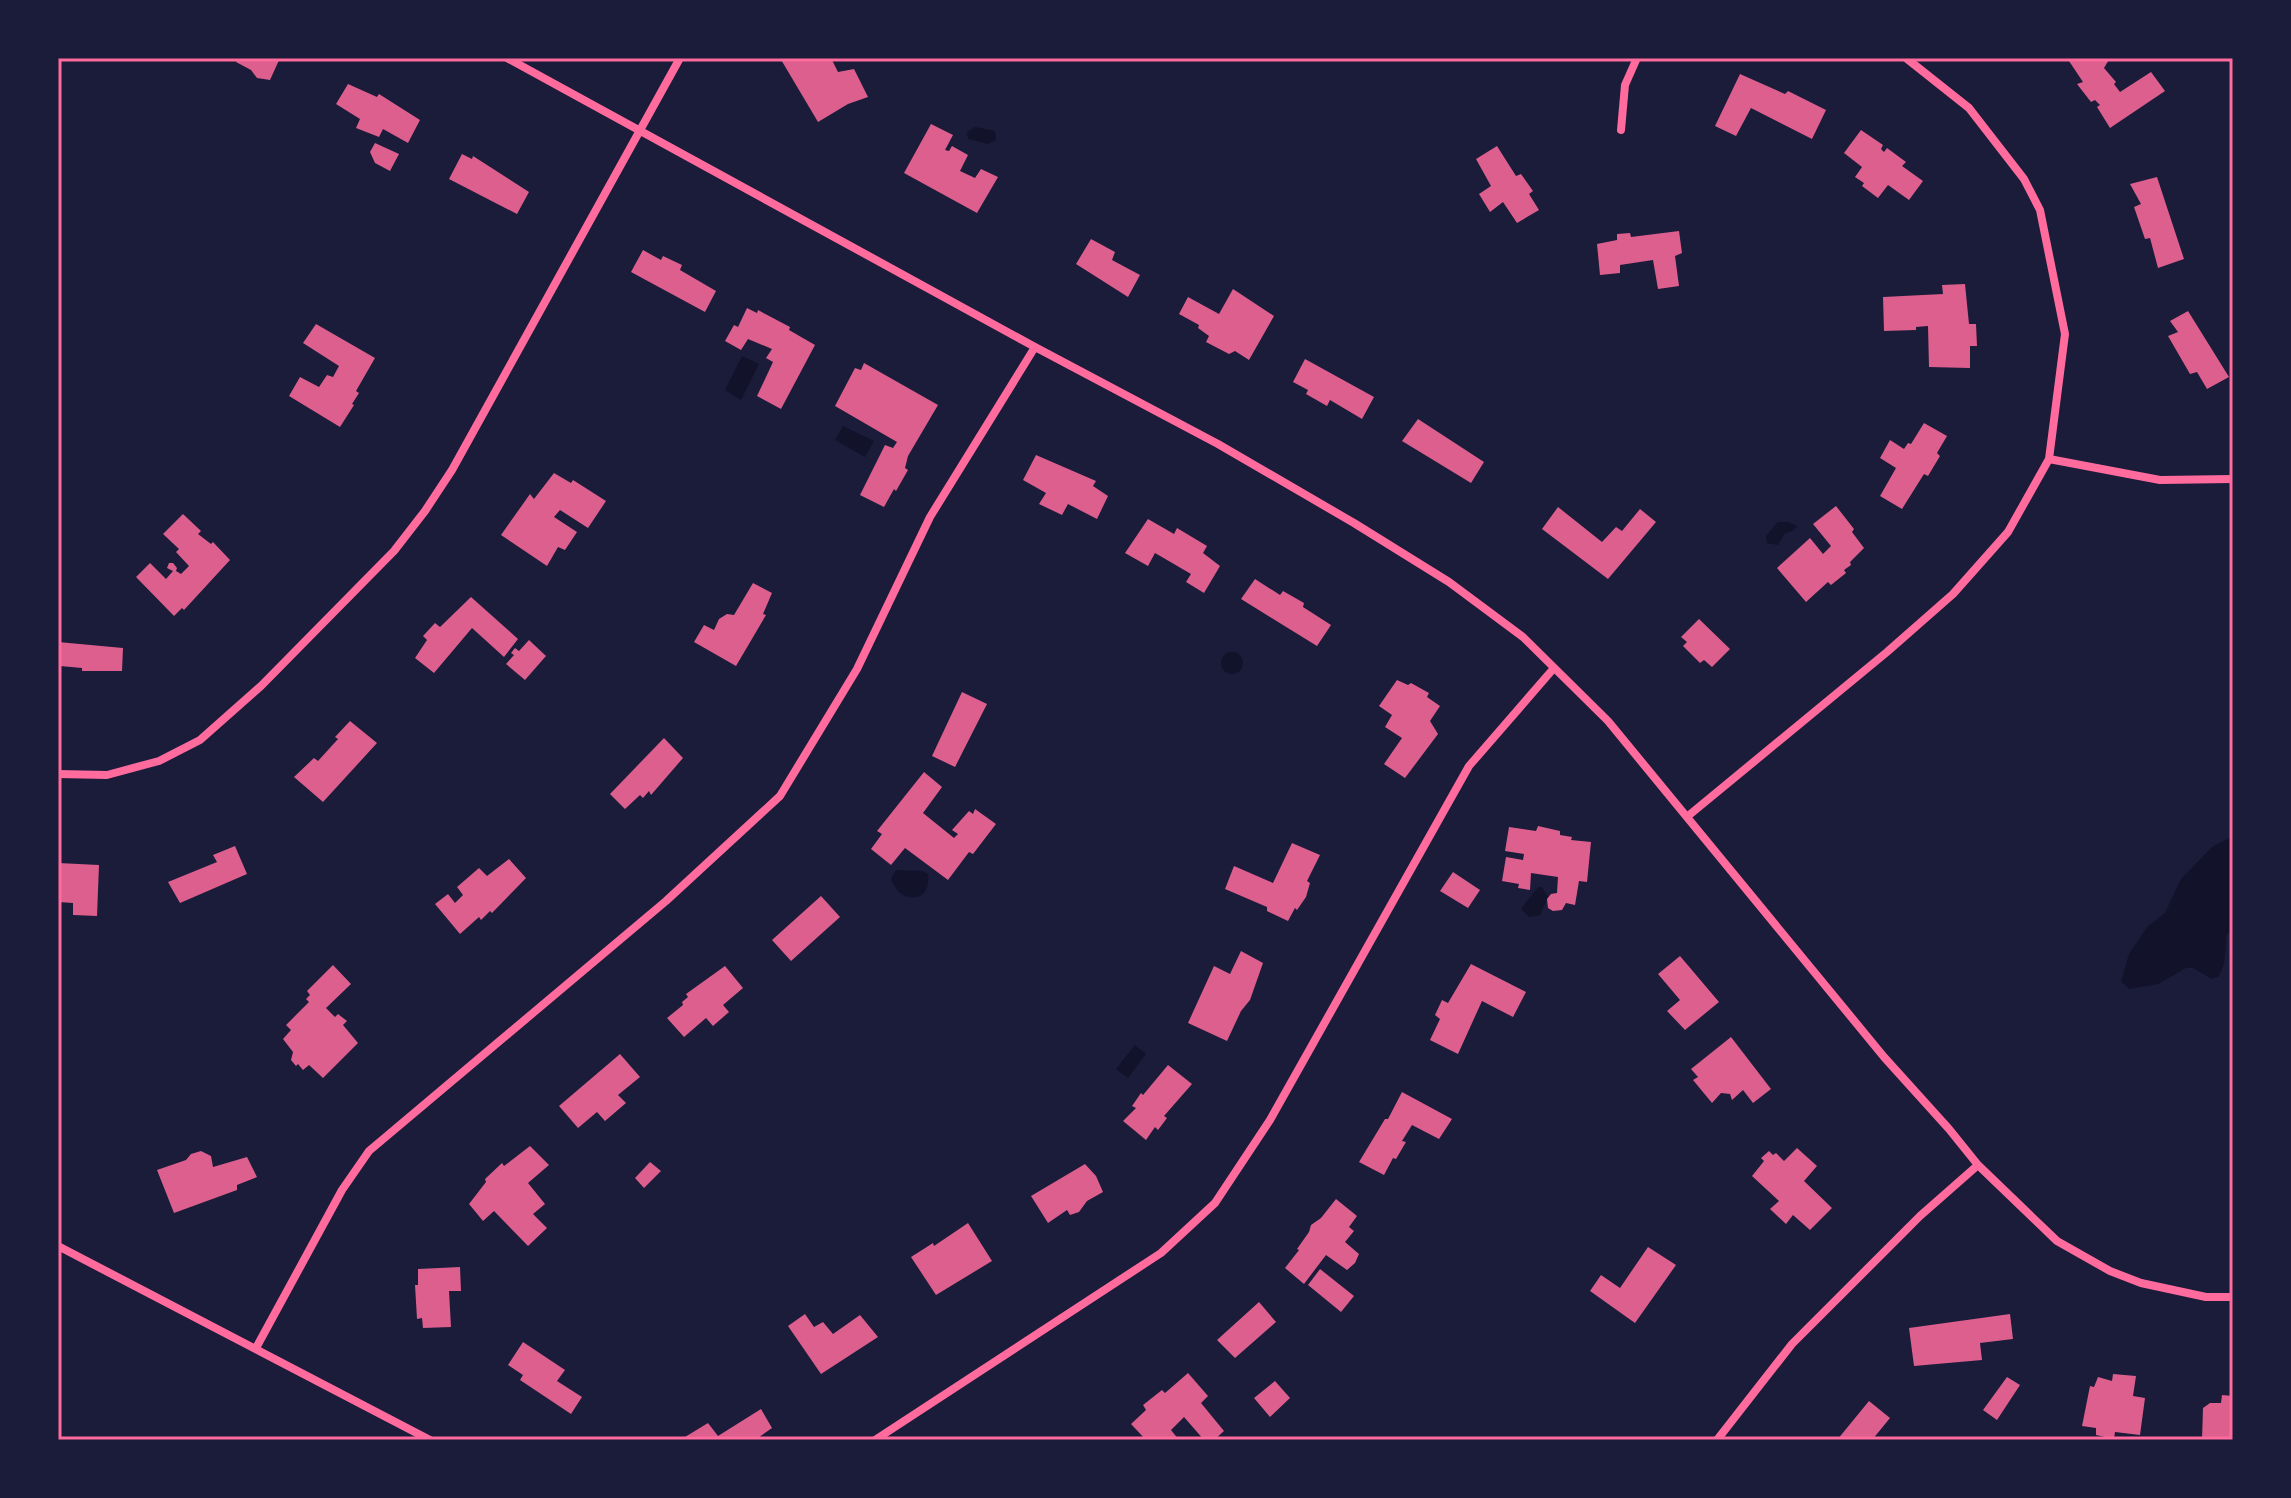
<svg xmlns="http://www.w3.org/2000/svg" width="2291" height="1498" font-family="'Golos Text',sans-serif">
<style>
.water{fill:#12122b}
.building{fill:#dd5f8e}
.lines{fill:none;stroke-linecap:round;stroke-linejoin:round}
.minor{stroke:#ff6b9d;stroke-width:8}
.neatline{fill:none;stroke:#ff6b9d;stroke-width:3}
</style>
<rect width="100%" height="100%" fill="#1b1b3a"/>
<!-- water -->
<path class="water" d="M 975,127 L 995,131 L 996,140 L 988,144 L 968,139 L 967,132 Z
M 742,356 L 759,364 L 741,400 L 725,390 Z
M 843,426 L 874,441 L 865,457 L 835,440 Z
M 1778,522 L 1788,522 L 1797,526 L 1794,530 L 1784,534 L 1778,545 L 1767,543 L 1766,536 Z
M1221 663a11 11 0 1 1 22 0a11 11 0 1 1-22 0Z
M 2233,836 L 2233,931 L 2227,934 L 2224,964 L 2219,976 L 2212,979 L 2193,968 L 2186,968 L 2158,984 L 2129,989 L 2121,981 L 2129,954 L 2148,926 L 2165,913 L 2181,879 L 2212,847 Z
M 896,870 L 922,871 L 928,874 C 932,904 900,905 891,879 Z
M 1538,887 L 1542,887 L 1548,897 L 1540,915 L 1529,917 L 1521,909 Z
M 1135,1045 L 1146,1054 L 1128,1078 L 1116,1069 Z"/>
<!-- building -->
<path class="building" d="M 238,58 L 280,58 L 270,80 L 257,78 L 251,70 L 236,62 Z
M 780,58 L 831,58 L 838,72 L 854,69 L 868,97 L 848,104 L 818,122 Z
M 2073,58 L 2110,58 L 2104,68 L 2116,82 L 2114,84 L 2120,92 L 2151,72 L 2165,91 L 2110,128 L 2097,107 L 2100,105 L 2095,100 L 2091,102 L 2077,84 L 2083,82 L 2069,61 Z
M 1740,74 L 1785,94 L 1788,91 L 1826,110 L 1812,139 L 1751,108 L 1736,136 L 1715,126 Z
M 348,84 L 377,97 L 379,94 L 420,120 L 408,143 L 383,129 L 379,137 L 356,128 L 360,119 L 336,104 Z
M 931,124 L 953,135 L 945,150 L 949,151 L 952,146 L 968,155 L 960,171 L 975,178 L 981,169 L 998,177 L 977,213 L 904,173 Z
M 1861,130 L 1883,145 L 1881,149 L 1884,152 L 1887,148 L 1906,162 L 1902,166 L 1923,181 L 1909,200 L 1888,185 L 1878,198 L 1862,186 L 1864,183 L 1855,177 L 1862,167 L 1844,153 Z
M 375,143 L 399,154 L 390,171 L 375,163 L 370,152 Z
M 1497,146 L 1516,176 L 1521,174 L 1533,191 L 1529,194 L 1539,210 L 1517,223 L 1503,202 L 1490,212 L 1479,194 L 1491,186 L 1476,159 Z
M 462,154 L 472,159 L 473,156 L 529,192 L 517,214 L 449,179 Z
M 2157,177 L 2184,259 L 2158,268 L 2150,238 L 2145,239 L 2134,207 L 2141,204 L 2130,184 Z
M 1679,231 L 1682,253 L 1675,256 L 1679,286 L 1658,289 L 1653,260 L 1620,265 L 1620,273 L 1600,275 L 1597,244 L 1617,240 L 1617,234 L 1630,233 L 1631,237 Z
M 1091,239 L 1115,252 L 1112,260 L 1140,275 L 1128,297 L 1076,264 Z
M 643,250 L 661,260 L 663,256 L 682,265 L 680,270 L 716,291 L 705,312 L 631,272 Z
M 1965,284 L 1969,324 L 1976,324 L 1977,346 L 1970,346 L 1970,368 L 1929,367 L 1928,326 L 1916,327 L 1916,330 L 1884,331 L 1883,297 L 1943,294 L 1942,285 Z
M 1233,289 L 1274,316 L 1249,360 L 1235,351 L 1229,354 L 1206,342 L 1209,336 L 1198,328 L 1199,325 L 1179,314 L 1188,297 L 1219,314 Z
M 747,308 L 757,313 L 758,310 L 790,327 L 789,330 L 815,345 L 781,409 L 757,396 L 773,362 L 766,358 L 772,349 L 748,339 L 741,350 L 725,341 L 734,325 L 738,327 Z
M 2188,311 L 2229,377 L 2207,389 L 2197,372 L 2190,374 L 2168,336 L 2178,332 L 2170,321 Z
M 316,324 L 375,358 L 356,391 L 359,393 L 352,404 L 354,405 L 340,427 L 289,396 L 300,377 L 319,387 L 327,375 L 333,377 L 339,366 L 303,343 Z
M 1305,359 L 1374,397 L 1362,419 L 1330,400 L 1327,406 L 1306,394 L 1308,390 L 1293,382 Z
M 864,363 L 938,405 L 908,456 L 905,468 L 908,470 L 896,491 L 894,489 L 884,507 L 860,495 L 885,445 L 893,448 L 897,442 L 835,406 L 855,368 L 861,370 Z
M 1418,419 L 1484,462 L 1471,483 L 1402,441 Z
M 1924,423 L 1947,436 L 1937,453 L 1940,456 L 1928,476 L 1924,474 L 1902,509 L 1880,496 L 1896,468 L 1880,458 L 1890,440 L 1904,449 L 1908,443 L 1911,444 Z
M 1036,455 L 1096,481 L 1093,486 L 1108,496 L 1097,519 L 1068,504 L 1062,515 L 1039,504 L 1046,493 L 1023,480 Z
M 554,473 L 571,483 L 573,480 L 606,501 L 588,528 L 560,510 L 554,517 L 577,532 L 565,550 L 558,547 L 547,566 L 501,535 L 530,494 L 534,499 Z
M 1836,506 L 1854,529 L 1852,532 L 1864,548 L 1850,562 L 1851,565 L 1844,570 L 1846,573 L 1831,585 L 1828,582 L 1806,602 L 1777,568 L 1810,538 L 1823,554 L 1831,546 L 1813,524 Z
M 1558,507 L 1602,542 L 1616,527 L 1622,531 L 1640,509 L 1656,522 L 1608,579 L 1542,529 Z
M 183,514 L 201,531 L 198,534 L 211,544 L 213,542 L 230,560 L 184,610 L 182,608 L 174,616 L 136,577 L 150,563 L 166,579 L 173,571 L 167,568 L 169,563 L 173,563 L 177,568 L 176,571 L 181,574 L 189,566 L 176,552 L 179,549 L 163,534 Z
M 1148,519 L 1174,534 L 1177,528 L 1207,546 L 1203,553 L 1220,566 L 1204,593 L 1186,582 L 1191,574 L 1155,553 L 1148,566 L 1125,553 Z
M 1255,579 L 1280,595 L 1283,591 L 1304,603 L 1303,607 L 1331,625 L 1317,646 L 1241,599 Z
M 753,583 L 772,593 L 763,614 L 766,615 L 736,666 L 694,642 L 704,625 L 714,630 L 719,619 L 727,614 L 734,615 Z
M 471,597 L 518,639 L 504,657 L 472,628 L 434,673 L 415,658 L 427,640 L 423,636 L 435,623 L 440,627 Z
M 1699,619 L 1730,649 L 1712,667 L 1704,660 L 1700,663 L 1683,646 L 1687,642 L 1681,637 Z
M 529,640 L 546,656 L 525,680 L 506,664 L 514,655 L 511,653 L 515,648 L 519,651 Z
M 58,642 L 123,648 L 122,671 L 82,671 L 82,668 L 60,666 L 58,664 Z
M 1397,680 L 1408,685 L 1411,683 L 1429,693 L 1427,697 L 1440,706 L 1430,721 L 1438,734 L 1405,778 L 1384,764 L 1402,738 L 1385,727 L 1392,715 L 1379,706 Z
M 962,692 L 987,704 L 955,767 L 932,756 Z
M 350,721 L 377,743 L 323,802 L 294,777 L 314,758 L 318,761 L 338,739 L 335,737 Z
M 664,738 L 683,758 L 651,795 L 649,791 L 643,798 L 640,795 L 625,809 L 610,794 Z
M 924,772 L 942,787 L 923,813 L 954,838 L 958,834 L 952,830 L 969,811 L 973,814 L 975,809 L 996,824 L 973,854 L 969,852 L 948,880 L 905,848 L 891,865 L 871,849 L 882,834 L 877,831 Z
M 1538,826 L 1560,831 L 1560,835 L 1572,837 L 1571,840 L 1591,842 L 1587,882 L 1579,881 L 1575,905 L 1566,903 L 1562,910 L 1553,911 L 1548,908 L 1547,899 L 1551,894 L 1557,893 L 1558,877 L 1531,873 L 1530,890 L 1518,888 L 1519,884 L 1502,881 L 1506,857 L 1523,860 L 1524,854 L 1505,851 L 1509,827 L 1536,831 Z
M 1292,843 L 1320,855 L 1307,881 L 1310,883 L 1306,897 L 1297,910 L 1295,908 L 1288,921 L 1267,911 L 1267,907 L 1225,889 L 1234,866 L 1273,883 Z
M 235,846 L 247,874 L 180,903 L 168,882 L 217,862 L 213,855 Z
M 509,859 L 526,878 L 492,913 L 490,911 L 481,920 L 479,917 L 460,934 L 435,904 L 448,894 L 455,903 L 463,895 L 457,887 L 479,868 L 487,876 Z
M 58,863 L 99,865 L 97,916 L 73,915 L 73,903 L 58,902 Z
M 1453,872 L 1480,890 L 1468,908 L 1440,891 Z
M 821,896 L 840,917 L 791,961 L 772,940 Z
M 1241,951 L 1263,963 L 1250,1000 L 1241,1011 L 1227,1041 L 1188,1023 L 1214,966 L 1230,974 Z
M 1680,956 L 1719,1002 L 1685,1030 L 1667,1011 L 1680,1000 L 1658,974 Z
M 1471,964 L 1526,992 L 1513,1017 L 1482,1001 L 1458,1054 L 1430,1040 L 1440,1019 L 1435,1015 L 1442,1000 L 1448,1003 Z
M 333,965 L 351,984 L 326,1008 L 335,1017 L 338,1014 L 347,1021 L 343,1025 L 358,1043 L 323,1078 L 309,1065 L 303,1070 L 298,1064 L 296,1066 L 291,1060 L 293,1052 L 283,1039 L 291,1030 L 286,1025 L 309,1002 L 306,999 L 310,995 L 307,991 Z
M 725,966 L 743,988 L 723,1005 L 729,1012 L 713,1026 L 706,1018 L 684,1037 L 667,1018 L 683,1005 L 682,1002 L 688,997 L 686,994 Z
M 1731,1037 L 1771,1089 L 1753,1103 L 1743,1090 L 1732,1100 L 1730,1094 L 1721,1093 L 1712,1103 L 1693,1080 L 1698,1077 L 1691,1069 Z
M 620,1054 L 640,1077 L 618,1095 L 626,1103 L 605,1121 L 597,1112 L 578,1128 L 559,1106 Z
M 1168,1065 L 1192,1084 L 1164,1116 L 1167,1118 L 1158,1130 L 1155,1127 L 1146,1140 L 1123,1121 L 1136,1108 L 1132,1106 L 1141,1093 L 1143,1095 Z
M 1402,1092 L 1452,1119 L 1439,1139 L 1412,1125 L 1402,1141 L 1406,1142 L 1396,1159 L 1393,1158 L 1384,1175 L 1359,1162 L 1385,1119 L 1388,1119 Z
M 530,1146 L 549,1165 L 528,1183 L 545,1204 L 533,1214 L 547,1228 L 528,1246 L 494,1211 L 483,1221 L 469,1204 L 486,1182 L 485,1179 L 502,1163 L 504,1166 Z
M 1797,1148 L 1817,1166 L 1804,1181 L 1832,1208 L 1810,1230 L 1793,1215 L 1786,1224 L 1770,1209 L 1779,1201 L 1752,1176 L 1764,1161 L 1761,1158 L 1769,1151 L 1773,1155 L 1776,1153 L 1784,1161 Z
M 201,1151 L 211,1156 L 213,1167 L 247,1157 L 257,1177 L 237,1185 L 237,1190 L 174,1213 L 157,1170 L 186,1160 L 191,1154 Z
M 650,1162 L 661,1171 L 644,1188 L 635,1178 Z
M 1085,1164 L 1096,1176 L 1103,1192 L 1087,1201 L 1079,1212 L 1070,1215 L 1067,1210 L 1048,1223 L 1031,1196 Z
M 1336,1199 L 1357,1216 L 1349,1227 L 1354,1231 L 1345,1242 L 1359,1254 L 1355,1263 L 1347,1270 L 1326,1255 L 1304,1284 L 1285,1268 L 1299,1250 L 1297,1249 L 1309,1232 L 1311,1225 L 1321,1218 Z
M 968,1223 L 992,1261 L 936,1295 L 911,1257 L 933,1243 L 934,1246 Z
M 1648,1247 L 1676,1265 L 1635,1323 L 1590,1291 L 1601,1275 L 1620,1288 Z
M 460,1267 L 461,1291 L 449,1291 L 451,1327 L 423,1328 L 422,1318 L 417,1319 L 415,1285 L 418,1285 L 418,1269 Z
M 1320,1269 L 1354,1296 L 1341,1312 L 1308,1285 Z
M 1259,1302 L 1276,1322 L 1235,1358 L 1217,1340 Z
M 805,1314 L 814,1327 L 823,1322 L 833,1334 L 860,1315 L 878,1337 L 821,1374 L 788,1326 Z
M 2010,1314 L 2013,1339 L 1980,1343 L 1982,1360 L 1914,1366 L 1909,1328 Z
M 523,1342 L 565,1370 L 557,1381 L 582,1397 L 571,1414 L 520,1380 L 523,1375 L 508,1365 Z
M 1188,1373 L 1208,1396 L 1201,1403 L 1224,1431 L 1214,1440 L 1204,1440 L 1184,1417 L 1171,1430 L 1179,1440 L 1146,1440 L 1131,1424 L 1146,1410 L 1143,1405 L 1162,1390 L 1165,1393 Z
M 2113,1374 L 2136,1376 L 2133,1396 L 2145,1398 L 2140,1435 L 2115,1432 L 2114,1439 L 2096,1435 L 2096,1428 L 2082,1426 L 2090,1386 L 2094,1387 L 2098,1377 L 2112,1381 Z
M 2007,1377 L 2020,1385 L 1997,1420 L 1983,1410 Z
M 1275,1381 L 1290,1398 L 1270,1417 L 1254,1398 Z
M 2222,1395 L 2233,1396 L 2233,1440 L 2202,1440 L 2203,1408 L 2210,1403 L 2221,1403 Z
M 1869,1401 L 1890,1418 L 1872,1440 L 1837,1440 Z
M 761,1409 L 772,1428 L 755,1440 L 680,1440 L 708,1423 L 718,1436 Z"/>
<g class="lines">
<!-- minor -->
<path class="minor" d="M 507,58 L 1035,347 L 1218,444 L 1354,523 L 1449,582 L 1523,637 L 1608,721 L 1884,1057 L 1949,1129 L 1978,1165 L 2057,1241 L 2110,1271 L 2141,1283 L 2206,1297 L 2233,1297
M 1621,130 L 1625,85 L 1637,58
M 2049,459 L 2160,480 L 2233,479
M 58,774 L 107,775 L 159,761 L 200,740 L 261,686 L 394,551 L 425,511 L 452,470 L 680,58
M 1688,816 L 1887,652 L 1953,594 L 2008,532 L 2049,459 L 2065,334 L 2040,210 L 2024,179 L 1969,108 L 1906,58
M 58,1246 L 430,1440
M 256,1348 L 342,1190 L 369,1151 L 666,901 L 780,796 L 857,669 L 930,517 L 1035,347
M 875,1440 L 1161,1253 L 1215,1203 L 1270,1120 L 1469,766 L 1554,668
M 1717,1440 L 1792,1344 L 1920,1216 L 1978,1165"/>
</g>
<!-- border -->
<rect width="2291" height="1498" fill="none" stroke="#1b1b3a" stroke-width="120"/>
<rect x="60" y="60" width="2171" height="1378" class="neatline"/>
</svg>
